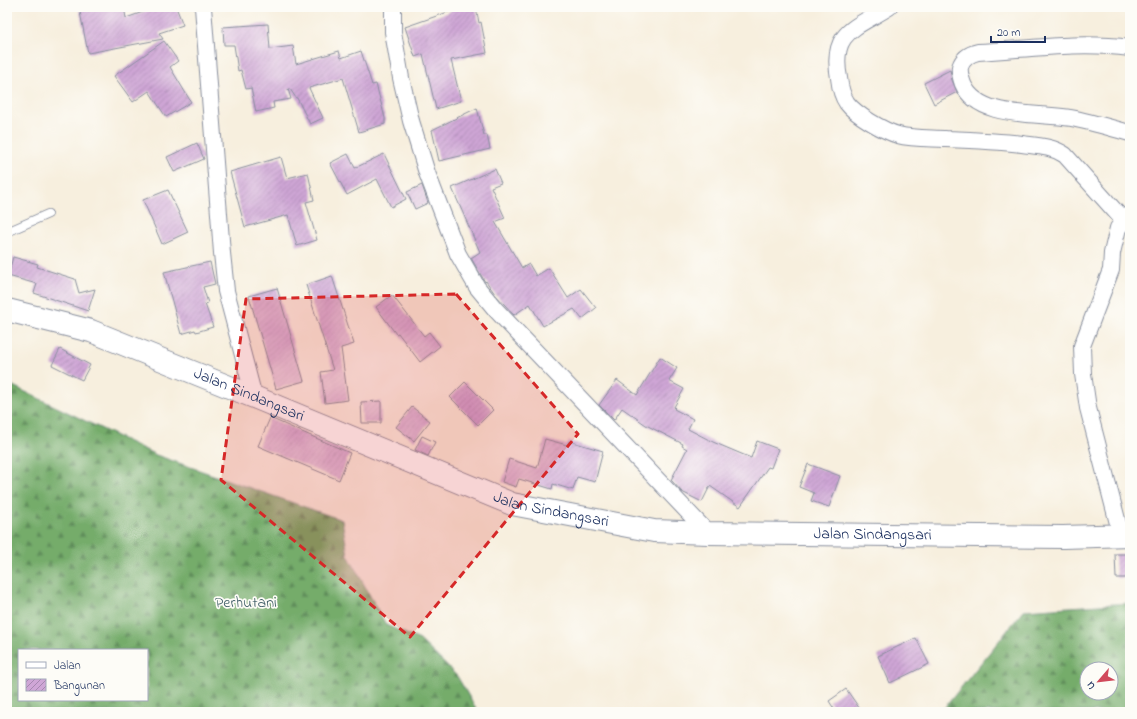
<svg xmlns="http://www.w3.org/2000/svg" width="1137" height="719" font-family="'Indie Flower',sans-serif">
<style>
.forest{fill:url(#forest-firs);stroke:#486e64;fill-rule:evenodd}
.building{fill:url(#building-hatch)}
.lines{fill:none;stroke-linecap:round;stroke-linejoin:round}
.service-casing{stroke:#898f9e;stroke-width:10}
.minor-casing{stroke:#898f9e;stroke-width:18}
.primary-casing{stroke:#898f9e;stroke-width:24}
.service{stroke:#fff;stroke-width:8}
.minor{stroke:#fff;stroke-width:16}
.primary{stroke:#fff;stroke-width:22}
.marked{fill:#d62828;fill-opacity:0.2;stroke:#d62828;stroke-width:3;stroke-dasharray:8 5;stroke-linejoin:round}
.labels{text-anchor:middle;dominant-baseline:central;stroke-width:3.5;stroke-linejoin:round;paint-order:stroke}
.street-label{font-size:16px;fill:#1b2f5e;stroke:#fdfcf7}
.park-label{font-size:16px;fill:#3f5d66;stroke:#fdfcf7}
</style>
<defs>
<pattern id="forest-firs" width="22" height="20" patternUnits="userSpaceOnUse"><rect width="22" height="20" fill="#75ac6a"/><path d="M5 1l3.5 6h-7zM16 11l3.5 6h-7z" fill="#5f8c5a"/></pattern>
<pattern id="building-hatch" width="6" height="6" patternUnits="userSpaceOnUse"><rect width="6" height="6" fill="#cfa6d6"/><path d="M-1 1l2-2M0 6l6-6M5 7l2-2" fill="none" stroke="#a788b1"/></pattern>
</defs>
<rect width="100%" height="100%" fill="#fdfcf7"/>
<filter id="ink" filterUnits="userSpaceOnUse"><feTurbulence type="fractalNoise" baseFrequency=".025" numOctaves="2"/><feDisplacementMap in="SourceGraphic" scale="8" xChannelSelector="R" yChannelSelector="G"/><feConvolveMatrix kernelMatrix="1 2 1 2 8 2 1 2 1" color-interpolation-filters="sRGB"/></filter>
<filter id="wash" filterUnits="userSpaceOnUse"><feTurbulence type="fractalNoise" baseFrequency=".012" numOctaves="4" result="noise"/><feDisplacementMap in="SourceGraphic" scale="16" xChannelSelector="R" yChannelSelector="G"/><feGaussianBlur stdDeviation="0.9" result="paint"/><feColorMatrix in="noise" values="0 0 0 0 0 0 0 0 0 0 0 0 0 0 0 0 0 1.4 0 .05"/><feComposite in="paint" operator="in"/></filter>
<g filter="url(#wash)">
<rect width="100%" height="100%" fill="#f7efde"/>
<!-- forest -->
<path class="forest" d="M 7,383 L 156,455 L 342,520 L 348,555 L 386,625 L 420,640 L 457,676 L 478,712 L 7,712 ZM 19,650 L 147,650 L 147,700 L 19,700 Z
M 1130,603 L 1130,712 L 941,712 L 1024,610 ZM 1087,669 L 1111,669 L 1111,693 L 1087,693 Z"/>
<g id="blocks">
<!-- building -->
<path class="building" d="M 79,7 L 124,7 L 126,18 L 157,7 L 176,7 L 183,25 L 159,33 L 163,39 L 88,53 Z
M 450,7 L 476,7 L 479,23 L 481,22 L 487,53 L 451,60 L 461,101 L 436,109 L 423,54 L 415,57 L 405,27 L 451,11 Z
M 268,24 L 270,49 L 293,46 L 296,64 L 339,51 L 341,58 L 361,51 L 372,85 L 376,84 L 385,118 L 385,124 L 359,132 L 343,78 L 309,88 L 323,118 L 310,124 L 297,98 L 296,98 L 290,89 L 288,89 L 291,99 L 273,102 L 274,108 L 256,112 L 251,88 L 246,89 L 241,70 L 238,71 L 234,45 L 224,45 L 223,27 Z
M 164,41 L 178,61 L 170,67 L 191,102 L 166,117 L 149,91 L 133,102 L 114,76 Z
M 950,70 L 952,80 L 957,92 L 934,104 L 924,83 Z
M 477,108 L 484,135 L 487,135 L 490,149 L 439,161 L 432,130 Z
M 197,143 L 204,159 L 174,172 L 167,157 Z
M 348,154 L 355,168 L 384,154 L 406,199 L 391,207 L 377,179 L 347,195 L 330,163 Z
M 281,157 L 287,178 L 308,173 L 314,200 L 306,202 L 317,240 L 297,246 L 288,215 L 245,227 L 230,172 Z
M 495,169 L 501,183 L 491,187 L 505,218 L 495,222 L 522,268 L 529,264 L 536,276 L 549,268 L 568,298 L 581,289 L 596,308 L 582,319 L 574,309 L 543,326 L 530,304 L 514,315 L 495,294 L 486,281 L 485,282 L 471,258 L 480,252 L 452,188 Z
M 422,185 L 428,203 L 415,209 L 407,192 Z
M 168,190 L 188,232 L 162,244 L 143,200 Z
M 13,257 L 38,264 L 37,267 L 75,279 L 79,293 L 95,289 L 88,311 L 34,293 L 37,284 L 8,276 Z
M 210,262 L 215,284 L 203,287 L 208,303 L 205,304 L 213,327 L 196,332 L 195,330 L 181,334 L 164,272 Z
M 332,276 L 354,344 L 341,348 L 348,400 L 325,403 L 321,372 L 333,370 L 306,285 Z
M 277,288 L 304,381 L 276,389 L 249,296 Z
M 392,295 L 424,336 L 429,332 L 440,346 L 420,362 L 398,333 L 396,334 L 376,307 Z
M 60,349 L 90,365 L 82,380 L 52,365 Z
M 660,357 L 677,368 L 669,381 L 684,389 L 674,407 L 675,408 L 674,409 L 693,419 L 688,429 L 713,442 L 751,458 L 757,441 L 778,449 L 771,468 L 768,467 L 740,507 L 710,486 L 702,502 L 682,492 L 671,480 L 687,449 L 682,446 L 683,444 L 646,425 L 622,408 L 614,420 L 599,405 L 617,380 L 637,395 Z
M 465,382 L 493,410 L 478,425 L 450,397 Z
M 381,401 L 381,423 L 362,423 L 361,402 Z
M 412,407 L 430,421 L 414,441 L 396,427 Z
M 270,418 L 350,453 L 339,480 L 258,446 Z
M 422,436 L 435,442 L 428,456 L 415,450 Z
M 545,439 L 567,445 L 569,441 L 603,451 L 595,482 L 577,477 L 573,490 L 553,484 L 552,489 L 519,479 L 516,487 L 502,482 L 509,459 L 537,468 Z
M 808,464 L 840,476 L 829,507 L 811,501 L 814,493 L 799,487 Z
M 1115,554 L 1130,554 L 1130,578 L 1116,578 Z
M 916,638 L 929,664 L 890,683 L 878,656 Z
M 846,689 L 862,712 L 836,712 L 829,701 Z"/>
</g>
</g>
<g filter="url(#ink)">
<use href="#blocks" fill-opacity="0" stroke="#898f9e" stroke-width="1"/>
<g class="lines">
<!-- service casing -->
<g class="service-casing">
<path id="service" d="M 7,232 L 48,214"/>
</g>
<!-- minor casing -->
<g class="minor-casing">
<path id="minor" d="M 203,7 L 222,253 L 226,291 L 254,397
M 393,7 L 393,32 L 401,78 L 411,121 L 427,173 L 458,254 L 477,287 L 496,310 L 708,533
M 889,7 C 856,28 830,31 839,78 C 840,87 842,96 847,103 C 856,115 884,131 898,135 C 913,139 931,138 946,139 C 972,140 997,141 1022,144 C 1037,146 1052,146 1065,155 L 1124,221
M 1130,48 C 1079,41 1029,49 978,52 C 969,54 963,58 960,67 C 959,73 961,78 963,84 C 978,120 1039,112 1071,118 C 1091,122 1111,128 1130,133
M 1121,535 L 1088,408 L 1083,374 L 1082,346 L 1111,270 L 1112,253 L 1118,228 L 1130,214"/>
</g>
<!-- primary casing -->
<g class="primary-casing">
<g id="primary">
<path id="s1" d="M 7,310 L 91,331 L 254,397 L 512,504 L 654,531 L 708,533 L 1063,537 L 1130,535"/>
</g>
</g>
<!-- service -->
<use href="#service" class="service"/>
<!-- minor -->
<use href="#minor" class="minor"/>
<!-- primary -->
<use href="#primary" class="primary"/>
</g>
</g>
<!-- marked area -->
<path class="marked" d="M 456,294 L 578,434 L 410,637 L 221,480 L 246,299 Z"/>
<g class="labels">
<!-- street labels -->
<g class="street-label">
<text stroke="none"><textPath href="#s1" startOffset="257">Jalan Sindangsari</textPath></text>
<text stroke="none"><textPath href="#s1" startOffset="581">Jalan Sindangsari</textPath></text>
<text stroke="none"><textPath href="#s1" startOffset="905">Jalan Sindangsari</textPath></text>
</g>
<!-- park labels -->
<g class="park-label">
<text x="246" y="603">Perhutani</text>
</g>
</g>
<!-- margin -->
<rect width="1137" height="719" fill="none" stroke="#fdfcf7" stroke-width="24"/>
<!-- legend -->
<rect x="18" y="649" width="130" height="52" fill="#fdfcf7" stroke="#a3aaba"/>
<rect x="26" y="662" width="20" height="6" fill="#ffffff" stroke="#a3aaba"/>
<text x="54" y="669" font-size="12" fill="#1b2f5e">Jalan</text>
<rect x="26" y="679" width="20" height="12" fill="url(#building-hatch)" stroke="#a3aaba"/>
<text x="54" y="689" font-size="12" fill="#1b2f5e">Bangunan</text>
<!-- north arrow -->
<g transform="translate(1099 681) rotate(242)"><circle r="19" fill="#fdfcf7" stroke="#a3aaba"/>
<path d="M0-3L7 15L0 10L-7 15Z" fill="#d1495b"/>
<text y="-6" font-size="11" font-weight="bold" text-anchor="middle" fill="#1b2f5e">U</text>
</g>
<!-- scale -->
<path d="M991 36v6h54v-6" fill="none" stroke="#1b2f5e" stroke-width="2"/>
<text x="997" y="36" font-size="12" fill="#1b2f5e" stroke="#fdfcf7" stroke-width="3" paint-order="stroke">20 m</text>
</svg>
